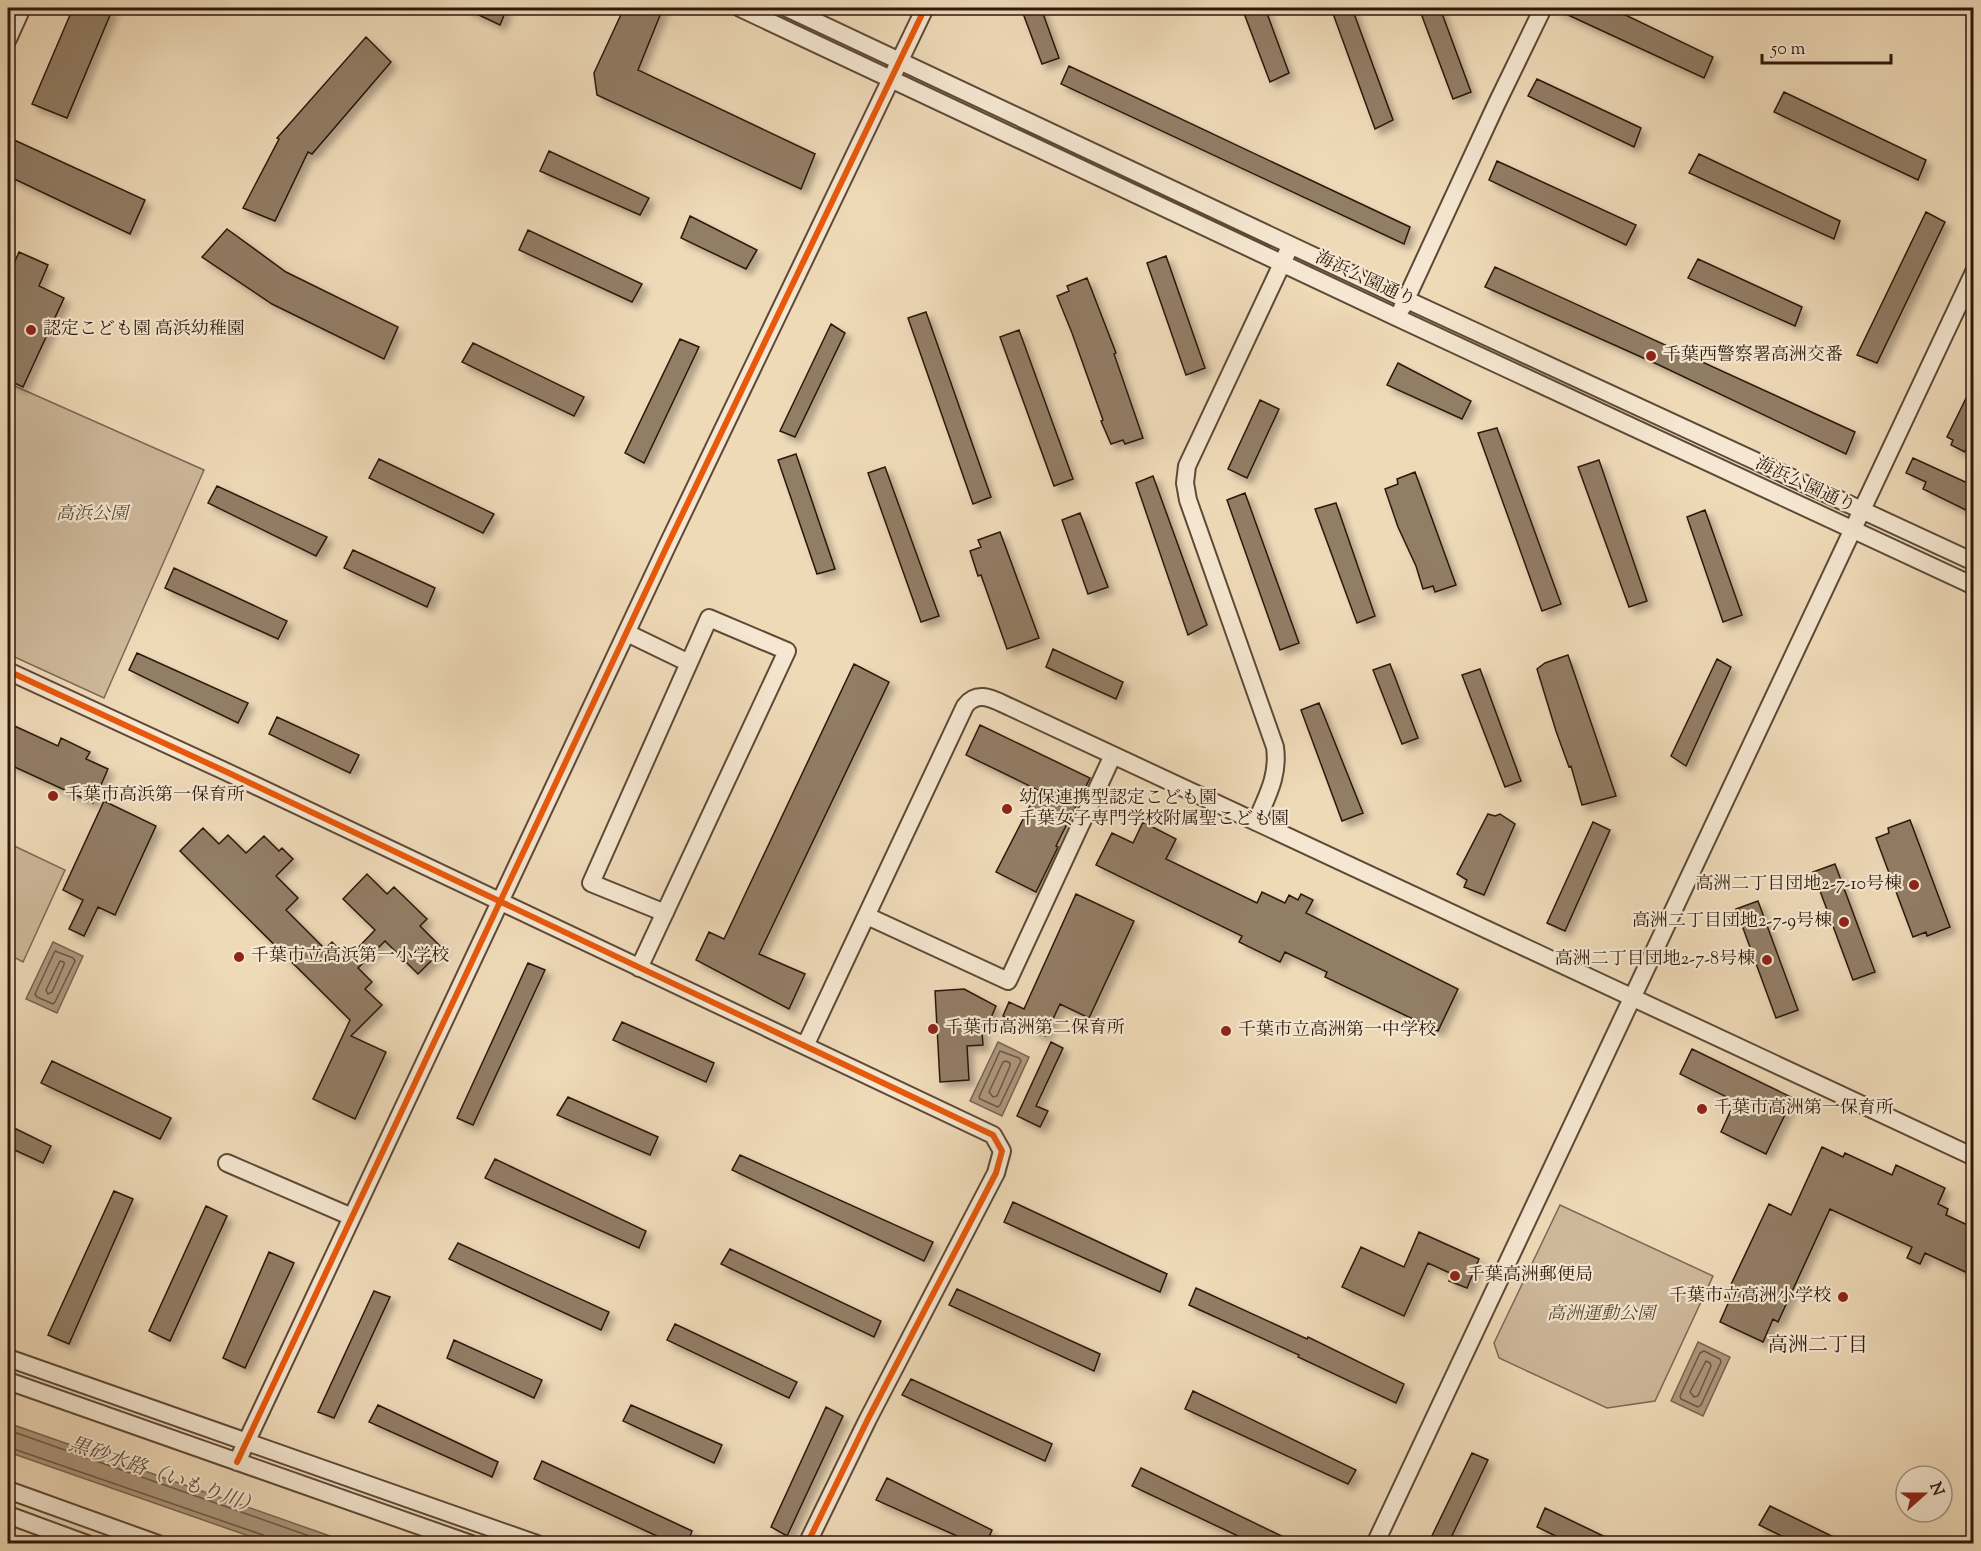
<svg xmlns="http://www.w3.org/2000/svg" width="1981" height="1551" font-family="'Sorts Mill Goudy','Noto Serif JP',serif">
<style>
.green{fill:#ceb99b;stroke:#7e6954;stroke-width:1.5}
.water{fill:#ad987e;stroke:#7a6550;stroke-width:1.5}
.lines{fill:none;stroke-linecap:round;stroke-linejoin:round}
.shore{stroke:#6d5845;stroke-width:1.5}
.building{fill:#927d65;stroke:#2d190c;stroke-width:1.5;filter:url(#shadow)}
.minor-casing{stroke:#5e4937;stroke-width:20}
.minor{stroke:#f5e7d1;stroke-width:16}
.cycleway-casing{stroke:#f5e7d1;stroke-width:10}
.cycleway{stroke:#e8590c;stroke-width:6}
.poi-dot{fill:#8f2418;stroke:#f5e7d1;stroke-width:2}
.labels{text-anchor:middle;dominant-baseline:central;stroke-width:4.5;stroke-linejoin:round;paint-order:stroke}
.street-label{font-size:18px;fill:#2d190c;stroke:#f5e7d1}
.poi-label{font-size:18px;fill:#2d190c;stroke:#f5e7d1;text-anchor:start}
.park-label{font-size:18px;font-style:italic;fill:#5d4937;stroke:#f5e7d1}
.neighbourhood-label{font-size:20px;fill:#2d190c;stroke:#f5e7d1}
.water-label{font-size:20px;font-style:italic;fill:#604c3a;stroke:#f5e7d1}
</style>
<defs>
<filter id="shadow"><feDropShadow dx="5.5" dy="5.5" stdDeviation="3" flood-color="#0004"/></filter>
</defs>
<rect width="100%" height="100%" fill="#efdab8"/>
<filter id="stains"><feTurbulence type="fractalNoise" baseFrequency=".00333" numOctaves="4"/><feColorMatrix values="0 0 0 0 .2 0 0 0 0 .09 0 0 0 0 .02 0 0 0 .5 -.17"/></filter>
<radialGradient id="worn" r=".72"><stop offset=".6" stop-color="#630" stop-opacity="0"/><stop offset="1" stop-color="#630" stop-opacity=".3"/></radialGradient>
<!-- green -->
<path class="green" d="M 8,383 L 204,470 L 104,698 L 8,654 Z
M 8,843 L 65,870 L 23,962 L 8,954 Z
M 1560,1205 L 1713,1276 L 1655,1401 L 1607,1408 L 1499,1358 L 1494,1343 Z"/>
<!-- water -->
<path class="water" d="M 53,942 L 83,956 L 57,1013 L 26,999 Z
M 998,1042 L 1029,1057 L 1002,1116 L 970,1101 Z
M 1698,1342 L 1730,1357 L 1703,1416 L 1671,1401 Z
M 8,1423 L 350,1543 L 269,1543 L 8,1452 Z"/>
<g class="lines">
<!-- shore -->
<path class="shore" d="M 55,951 L 73,958 L 75,961 L 55,1002 L 53,1004 L 37,997 L 35,994 Z
M 60,961 L 64,962 L 64,965 L 52,992 L 48,994 L 46,990 Z
M 1000,1051 L 1019,1058 L 1021,1061 L 1000,1105 L 998,1107 L 980,1099 L 979,1097 Z
M 1006,1061 L 1010,1063 L 1010,1066 L 997,1096 L 993,1097 L 989,1092 L 1003,1062 Z
M 1704,1351 L 1720,1359 L 1721,1362 L 1701,1405 L 1698,1407 L 1681,1399 L 1680,1396 L 1700,1353 Z
M 1706,1361 L 1710,1363 L 1711,1366 L 1698,1396 L 1694,1397 L 1690,1392 Z
M 8,1430 L 332,1544
M 8,1447 L 263,1535 L 267,1538 L 267,1544"/>
</g>
<!-- building -->
<path class="building" d="M 73,8 L 113,8 L 67,118 L 32,104 Z
M 464,8 L 507,8 L 500,25 Z
M 624,8 L 663,8 L 638,70 L 815,154 L 801,189 L 597,95 L 594,73 Z
M 1021,8 L 1041,8 L 1059,58 L 1042,64 Z
M 1242,8 L 1265,8 L 1289,73 L 1270,82 Z
M 1331,8 L 1352,8 L 1393,120 L 1375,129 Z
M 1419,8 L 1440,8 L 1471,92 L 1453,99 Z
M 1553,8 L 1611,8 L 1713,57 L 1704,78 Z
M 366,37 L 391,62 L 312,154 L 308,152 L 275,221 L 243,208 L 279,139 L 277,138 Z
M 1069,66 L 1410,227 L 1404,244 L 1061,84 Z
M 1537,79 L 1641,128 L 1634,147 L 1528,96 Z
M 1784,92 L 1926,160 L 1918,180 L 1774,112 Z
M 12,139 L 145,200 L 130,234 L 8,176 L 8,146 Z
M 549,151 L 649,198 L 640,215 L 540,171 Z
M 1699,154 L 1840,221 L 1834,239 L 1689,173 Z
M 1497,161 L 1636,225 L 1626,245 L 1489,180 Z
M 1926,212 L 1945,222 L 1877,363 L 1857,355 Z
M 690,216 L 757,250 L 746,269 L 681,238 Z
M 227,229 L 286,272 L 398,327 L 384,359 L 272,304 L 202,257 Z
M 528,230 L 642,284 L 632,302 L 519,250 Z
M 19,252 L 48,265 L 39,286 L 64,298 L 23,387 L 8,380 L 8,277 Z
M 1166,256 L 1205,368 L 1186,375 L 1147,263 Z
M 1698,259 L 1802,307 L 1795,326 L 1688,278 Z
M 1495,267 L 1855,432 L 1846,454 L 1659,365 L 1485,287 Z
M 1087,278 L 1116,353 L 1114,354 L 1143,438 L 1125,444 L 1123,440 L 1111,444 L 1101,421 L 1103,420 L 1072,333 L 1057,296 L 1069,291 L 1067,286 Z
M 926,312 L 991,497 L 973,504 L 908,318 Z
M 831,324 L 845,333 L 795,437 L 780,431 Z
M 1019,330 L 1073,479 L 1054,486 L 1000,337 Z
M 680,339 L 699,347 L 644,463 L 625,453 Z
M 473,343 L 584,397 L 574,416 L 462,362 Z
M 1398,363 L 1471,401 L 1462,419 L 1387,385 Z
M 1974,382 L 1974,434 L 1965,452 L 1951,445 L 1953,440 L 1947,437 Z
M 1260,400 L 1279,409 L 1247,478 L 1228,469 Z
M 1497,428 L 1561,604 L 1542,611 L 1478,433 Z
M 796,454 L 835,569 L 817,574 L 778,460 Z
M 1913,458 L 1974,486 L 1974,514 L 1923,489 L 1926,482 L 1906,473 Z
M 379,459 L 494,514 L 483,533 L 369,478 Z
M 1599,460 L 1647,601 L 1629,607 L 1578,467 Z
M 885,467 L 939,616 L 921,622 L 868,473 Z
M 1415,472 L 1456,585 L 1435,592 L 1433,586 L 1423,589 L 1416,566 L 1398,527 L 1385,489 L 1398,484 L 1397,479 Z
M 1153,476 L 1207,625 L 1188,635 L 1136,483 Z
M 217,486 L 327,537 L 316,556 L 208,503 Z
M 1245,493 L 1299,643 L 1280,650 L 1227,500 Z
M 1336,503 L 1375,616 L 1357,623 L 1315,509 Z
M 1705,510 L 1742,615 L 1723,622 L 1687,517 Z
M 1080,513 L 1108,587 L 1088,594 L 1062,520 Z
M 1000,532 L 1039,638 L 1007,649 L 981,575 L 978,576 L 970,551 L 981,547 L 978,540 Z
M 353,550 L 435,588 L 427,607 L 344,568 Z
M 174,568 L 287,621 L 278,639 L 165,588 Z
M 1053,649 L 1123,682 L 1116,699 L 1046,667 Z
M 137,653 L 248,703 L 238,723 L 129,670 Z
M 1568,655 L 1616,796 L 1582,805 L 1571,766 L 1569,767 L 1556,731 L 1537,669 L 1545,663 Z
M 1717,659 L 1731,667 L 1686,766 L 1671,756 Z
M 854,664 L 889,682 L 759,954 L 805,974 L 789,1009 L 696,960 L 709,932 L 724,939 Z
M 1390,664 L 1418,738 L 1402,744 L 1373,670 Z
M 1480,669 L 1521,781 L 1505,787 L 1462,675 Z
M 1319,703 L 1363,813 L 1342,821 L 1301,710 Z
M 277,717 L 359,755 L 350,773 L 269,734 Z
M 8,723 L 58,746 L 61,738 L 90,752 L 86,759 L 108,769 L 93,803 L 8,764 Z
M 980,725 L 1090,778 L 1056,846 L 1058,847 L 1036,892 L 996,872 L 1038,790 L 966,755 Z
M 104,801 L 156,826 L 115,915 L 98,907 L 84,936 L 69,929 L 83,900 L 63,890 Z
M 1488,814 L 1495,816 L 1500,814 L 1515,824 L 1484,895 L 1464,887 L 1467,880 L 1457,874 Z
M 1910,820 L 1950,927 L 1927,936 L 1926,932 L 1913,937 L 1876,838 L 1889,833 L 1888,828 Z
M 1143,822 L 1176,839 L 1166,859 L 1257,903 L 1262,892 L 1285,903 L 1289,895 L 1298,900 L 1301,894 L 1313,900 L 1306,913 L 1458,989 L 1438,1031 L 1325,977 L 1327,972 L 1285,952 L 1280,962 L 1239,942 L 1242,936 L 1096,865 L 1112,833 L 1133,843 Z
M 1593,822 L 1610,830 L 1565,931 L 1547,923 Z
M 203,828 L 219,844 L 228,835 L 246,853 L 264,836 L 279,851 L 282,848 L 293,859 L 276,876 L 298,898 L 286,910 L 325,949 L 332,942 L 348,958 L 375,930 L 343,899 L 367,874 L 387,894 L 394,887 L 427,919 L 420,926 L 443,949 L 418,974 L 385,941 L 358,968 L 372,982 L 365,989 L 382,1005 L 351,1036 L 386,1052 L 355,1119 L 313,1099 L 350,1020 L 180,851 Z
M 1835,864 L 1875,972 L 1853,980 L 1813,872 Z
M 1076,894 L 1134,921 L 1089,1018 L 1060,1004 L 1045,1036 L 1003,1016 L 1009,1002 L 1024,1009 Z
M 1758,901 L 1798,1010 L 1776,1018 L 1736,909 Z
M 528,963 L 545,970 L 473,1125 L 457,1118 Z
M 964,989 L 996,1006 L 990,1020 L 981,1020 L 983,1045 L 967,1046 L 969,1080 L 940,1082 L 935,991 Z
M 622,1022 L 714,1063 L 706,1082 L 613,1040 Z
M 1051,1042 L 1063,1048 L 1036,1106 L 1048,1111 L 1040,1127 L 1017,1116 Z
M 1692,1049 L 1793,1098 L 1766,1154 L 1721,1132 L 1735,1101 L 1680,1074 Z
M 52,1061 L 171,1118 L 160,1139 L 41,1083 Z
M 568,1097 L 658,1137 L 650,1155 L 557,1115 Z
M 8,1125 L 51,1146 L 43,1163 L 8,1147 Z
M 1822,1147 L 1843,1157 L 1845,1153 L 1892,1175 L 1896,1165 L 1945,1188 L 1938,1204 L 1948,1209 L 1946,1215 L 1974,1228 L 1974,1276 L 1925,1253 L 1920,1264 L 1907,1258 L 1912,1247 L 1830,1209 L 1778,1322 L 1773,1319 L 1763,1342 L 1720,1322 L 1730,1299 L 1725,1297 L 1769,1204 L 1791,1215 Z
M 740,1155 L 933,1242 L 924,1261 L 732,1170 Z
M 495,1159 L 646,1231 L 639,1248 L 485,1178 Z
M 114,1191 L 133,1199 L 69,1344 L 48,1335 Z
M 1013,1202 L 1167,1274 L 1160,1292 L 1004,1222 Z
M 206,1206 L 227,1216 L 170,1341 L 149,1331 Z
M 1419,1232 L 1479,1259 L 1467,1288 L 1449,1281 L 1452,1274 L 1428,1263 L 1404,1316 L 1342,1287 L 1361,1247 L 1404,1267 Z
M 458,1243 L 609,1312 L 601,1330 L 449,1259 Z
M 730,1249 L 881,1321 L 874,1337 L 721,1264 Z
M 269,1252 L 294,1263 L 245,1368 L 223,1358 Z
M 1196,1288 L 1307,1339 L 1308,1337 L 1404,1384 L 1396,1403 L 1298,1357 L 1299,1355 L 1189,1305 Z
M 957,1289 L 1100,1354 L 1094,1371 L 949,1305 Z
M 374,1291 L 390,1297 L 334,1418 L 318,1412 Z
M 675,1324 L 797,1382 L 789,1398 L 667,1340 Z
M 454,1340 L 542,1380 L 534,1398 L 447,1358 Z
M 911,1379 L 1052,1444 L 1045,1461 L 902,1395 Z
M 1193,1391 L 1356,1470 L 1348,1484 L 1185,1409 Z
M 378,1405 L 498,1462 L 492,1477 L 369,1422 Z
M 631,1405 L 722,1445 L 714,1463 L 623,1421 Z
M 826,1407 L 843,1416 L 787,1536 L 771,1527 Z
M 1472,1453 L 1488,1460 L 1448,1544 L 1428,1544 Z
M 542,1461 L 692,1531 L 687,1544 L 674,1544 L 534,1479 Z
M 1141,1468 L 1298,1544 L 1255,1544 L 1132,1486 Z
M 887,1478 L 992,1530 L 986,1544 L 975,1544 L 876,1500 Z
M 1770,1506 L 1848,1544 L 1798,1544 L 1759,1525 Z
M 1545,1508 L 1620,1544 L 1572,1544 L 1537,1527 Z"/>
<g class="lines">
<!-- minor casing -->
<g class="minor-casing">
<path id="minor" d="M 740,8 L 1398,318 L 1974,586
M 787,8 L 1405,299 L 1974,562
M 8,39 L 22,8
M 1402,308 L 1496,105 L 1543,8
M 627,633 L 689,663
M 8,671 L 231,774 L 993,1135 L 1002,1151 L 996,1173 L 868,1419 L 807,1544
M 1256,822 C 1267,796 1279,776 1275,747 L 1188,500 L 1185,483 L 1187,466 L 1287,253
M 867,916 L 1008,981 L 1113,755
M 639,968 L 787,651 L 709,618 L 591,883 L 665,913
M 805,1046 L 965,706 C 978,689 994,700 1010,707 L 1974,1157
M 227,1163 L 352,1217
M 8,1358 L 537,1544
M 8,1381 L 471,1544
M 237,1462 L 668,544 L 925,8
M 8,1490 L 158,1544
M 8,1515 L 87,1544
M 1375,1544 L 1974,272"/>
</g>
<!-- minor -->
<use href="#minor" class="minor"/>
<!-- cycleway casing -->
<g class="cycleway-casing">
<path id="cycleway" d="M 8,671 L 231,774 L 993,1135 L 1002,1151 L 996,1173 L 868,1419 L 807,1544
M 237,1462 L 668,544 L 925,8"/>
</g>
<!-- cycleway -->
<use href="#cycleway" class="cycleway"/>
</g>
<!-- markers -->
<g class="poi-dot">
<circle cx="31" cy="330" r="6"/>
<circle cx="1651" cy="356" r="6"/>
<circle cx="53" cy="796" r="6"/>
<circle cx="1007" cy="809" r="6"/>
<circle cx="1914" cy="885" r="6"/>
<circle cx="1844" cy="922" r="6"/>
<circle cx="239" cy="957" r="6"/>
<circle cx="1767" cy="960" r="6"/>
<circle cx="933" cy="1029" r="6"/>
<circle cx="1226" cy="1031" r="6"/>
<circle cx="1702" cy="1109" r="6"/>
<circle cx="1455" cy="1276" r="6"/>
<circle cx="1843" cy="1297" r="6"/>
</g>
<g class="labels">
<!-- street labels -->
<g class="street-label">
<text transform="translate(1365 280) rotate(25)">海浜公園通り</text>
<text transform="translate(1805 486) rotate(25)">海浜公園通り</text>
</g>
<!-- poi labels -->
<g class="poi-label">
<text x="43" y="330">認定こども園 高浜幼稚園</text>
<text x="1663" y="356">千葉西警察署高洲交番</text>
<text x="65" y="796">千葉市高浜第一保育所</text>
<text x="1019" y="799">幼保連携型認定こども園<tspan x="1019" dy="21">千葉女子専門学校附属聖こども園</tspan></text>
<text x="1902" y="885" text-anchor="end">高洲二丁目団地2-7-10号棟</text>
<text x="1832" y="922" text-anchor="end">高洲二丁目団地2-7-9号棟</text>
<text x="251" y="957">千葉市立高浜第一小学校</text>
<text x="1755" y="960" text-anchor="end">高洲二丁目団地2-7-8号棟</text>
<text x="945" y="1029">千葉市高洲第二保育所</text>
<text x="1238" y="1031">千葉市立高洲第一中学校</text>
<text x="1714" y="1109">千葉市高洲第一保育所</text>
<text x="1467" y="1276">千葉高洲郵便局</text>
<text x="1831" y="1297" text-anchor="end">千葉市立高洲小学校</text>
</g>
<!-- park labels -->
<g class="park-label">
<text x="92" y="515">高浜公園</text>
<text x="1601" y="1315">高洲運動公園</text>
</g>
<!-- neighbourhood labels -->
<g class="neighbourhood-label">
<text x="1818" y="1346">高洲二丁目</text>
</g>
<!-- water labels -->
<g class="water-label">
<text transform="translate(164 1477) rotate(19)">黒砂水路（いもり川）</text>
</g>
</g>
<!-- margin -->
<rect width="1981" height="1551" fill="none" stroke="#efdab8" stroke-width="30"/>
<rect x="9" y="9" width="1963" height="1533" fill="none" stroke="#2d190c" stroke-width="3"/>
<rect x="15" y="15" width="1951" height="1521" fill="none" stroke="#2d190c" stroke-width="1.5"/>
<!-- north arrow -->
<g transform="translate(1924 1494) rotate(69)"><circle r="28" fill="#f5e7d1" stroke="#a59582" stroke-width="1.5"/>
<path d="M0-4.5L10 22L0 15L-10 22Z" fill="#8f2418"/>
<text y="-9" font-size="16" font-weight="bold" text-anchor="middle" fill="#2d190c">N</text>
</g>
<!-- scale -->
<path d="M1762 54v9h129v-9" fill="none" stroke="#2d190c" stroke-width="3"/>
<text x="1771" y="54" font-size="18" fill="#2d190c" stroke="#f5e7d1" stroke-width="4.5" paint-order="stroke">50 m</text>
<rect width="100%" height="100%" filter="url(#stains)"/>
<rect width="100%" height="100%" fill="url(#worn)"/>
</svg>
